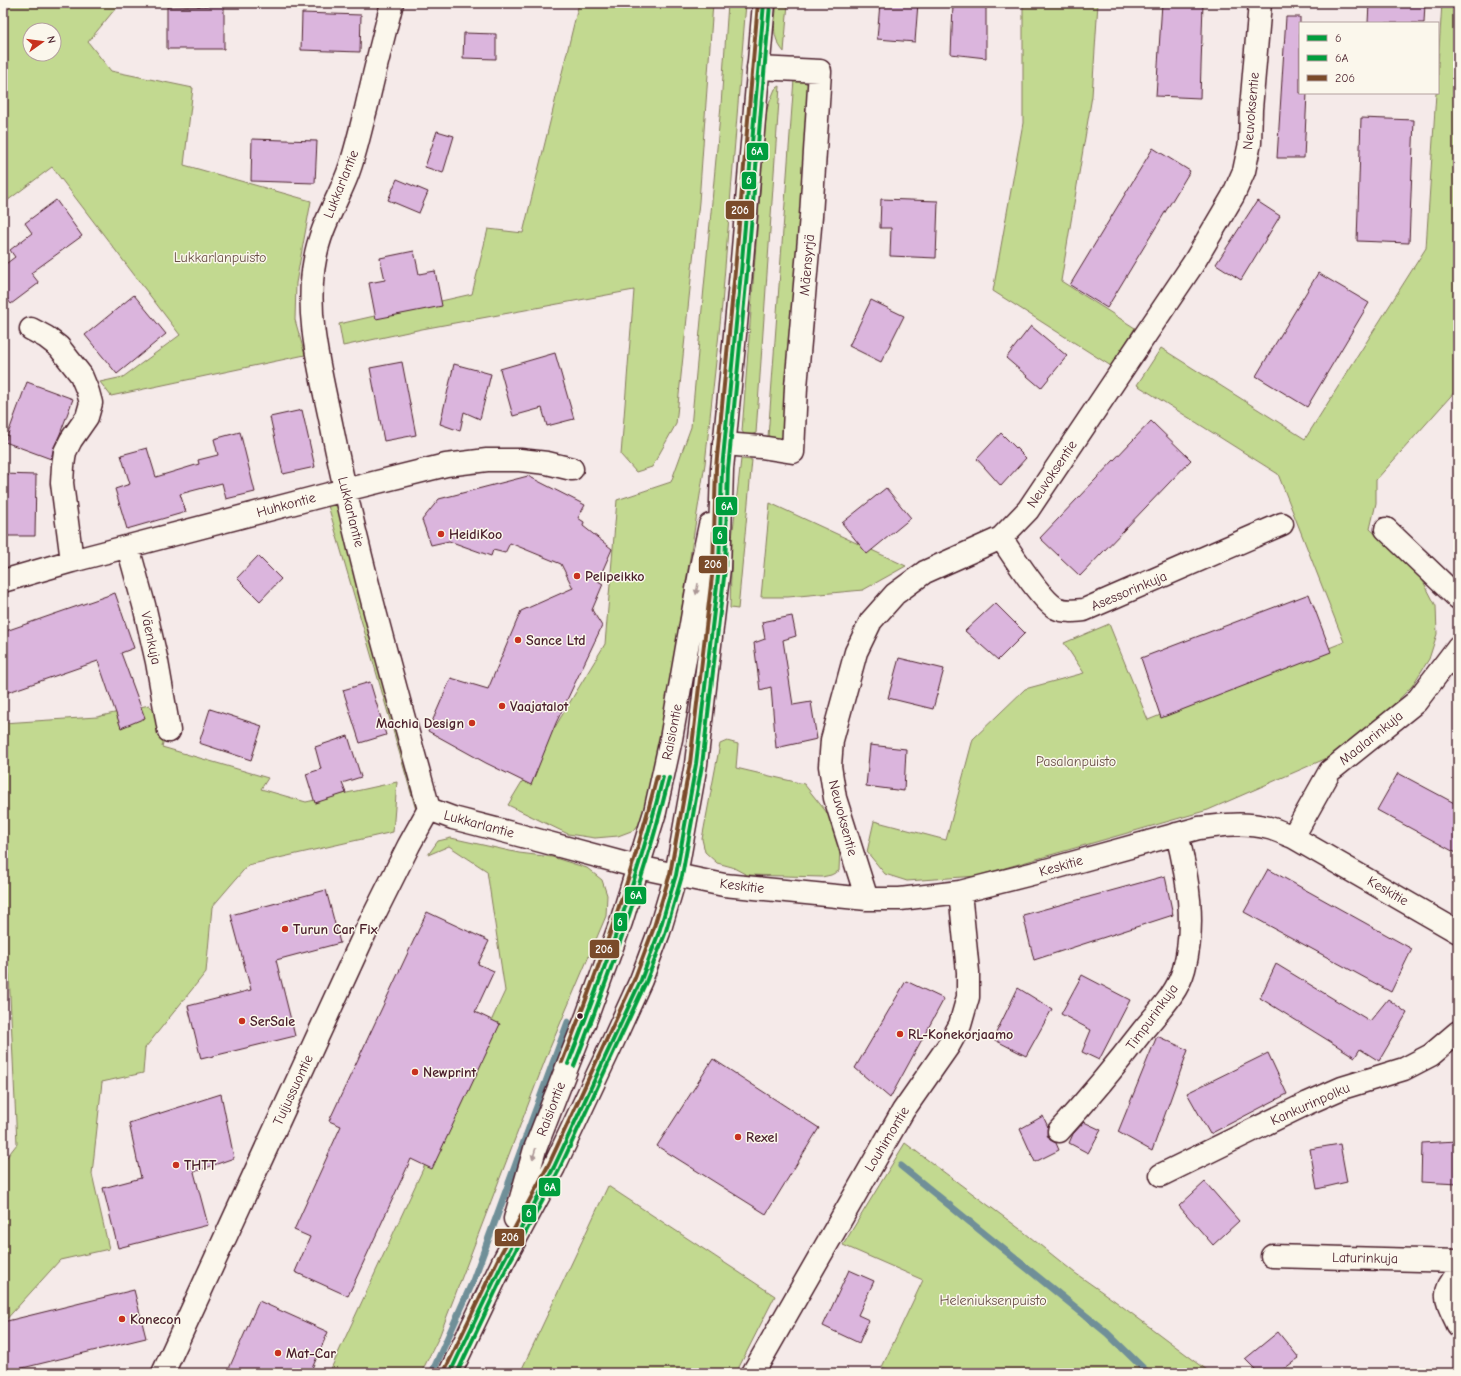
<svg xmlns="http://www.w3.org/2000/svg" width="1461" height="1376" font-family="'Comic Neue',sans-serif">
<style>
.green{fill:#c2d990;stroke:#867c5e;fill-rule:evenodd}
.lines{fill:none;stroke-linecap:round;stroke-linejoin:round}
.stream{stroke:#6f8f98;stroke-width:7}
.building{fill:#dbb5dd;stroke:#4a1f2b}
.minor-casing{stroke:#4a1f2b;stroke-width:25}
.major-casing{stroke:#4a1f2b;stroke-width:25}
.minor{stroke:#fbf7ec;stroke-width:22}
.major{stroke:#fbf7ec;stroke-width:22}
.bus-1-casing{stroke:#fbf7ec;stroke-width:7}
.bus-2-casing{stroke:#fbf7ec;stroke-width:7}
.bus-3-casing{stroke:#fbf7ec;stroke-width:7}
.bus-1{stroke:#009e3d;stroke-width:4}
.bus-2{stroke:#009e3d;stroke-width:4}
.bus-3{stroke:#7a4b2a;stroke-width:4}
.oneway{fill:#ab9695}
.poi-dot{fill:#c8321e;stroke:#fbf7ec;stroke-width:1.5}
.bus-dot{fill:#4a1f2b;stroke:#fbf7ec;stroke-width:1.5}
.labels{text-anchor:middle;dominant-baseline:central;stroke-width:3;stroke-linejoin:round;paint-order:stroke}
.street-label{font-size:14px;fill:#4a1f2b;stroke:#fbf7ec}
.park-label{font-size:14px;fill:#684e44;stroke:#fbf7ec}
.poi-label{font-size:14px;font-weight:bold;fill:#4a1f2b;stroke:#fbf7ec;text-anchor:start}
.line-badge{stroke:#fbf7ec;stroke-width:1.5}
.badge-label{font-size:11px;text-anchor:middle;font-weight:bold;fill:#fff}
</style>
<rect width="100%" height="100%" fill="#f5eae9"/>
<filter id="ink" filterUnits="userSpaceOnUse"><feTurbulence type="fractalNoise" baseFrequency=".025" numOctaves="2"/><feDisplacementMap in="SourceGraphic" scale="8" xChannelSelector="R" yChannelSelector="G"/><feConvolveMatrix kernelMatrix="1 2 1 2 8 2 1 2 1" color-interpolation-filters="sRGB"/></filter>
<g filter="url(#ink)">
<!-- green -->
<path class="green" d="M 3,3 L 120,3 L 88,42 L 111,71 L 193,88 L 184,165 L 311,201 L 296,283 L 295,320 L 305,355 L 111,396 L 100,382 L 123,377 L 180,335 L 52,167 L 3,204 ZM 30,30 L 54,30 L 54,54 L 30,54 Z
M 579,3 L 713,3 L 699,202 L 676,424 L 652,467 L 636,472 L 621,455 L 634,290 L 422,329 L 343,346 L 339,324 L 472,294 L 488,229 L 523,233 Z
M 728,3 L 746,3 L 722,305 L 705,464 L 659,750 L 645,817 L 634,830 L 618,836 L 595,838 L 568,834 L 508,805 L 605,644 L 617,500 L 671,482 L 691,427 L 721,105 Z
M 777,3 L 788,3 L 784,52 C 770,35 775,23 777,3 Z
M 1023,3 L 1098,3 L 1092,96 L 1061,281 L 1135,328 L 1111,366 L 993,291 L 1023,123 Z
M 1442,3 L 1458,3 L 1458,388 L 1376,480 L 1376,503 L 1370,529 L 1400,556 L 1423,581 L 1436,606 L 1437,634 L 1429,659 L 1412,686 L 1382,717 L 1334,755 L 1208,810 L 977,876 L 907,881 L 885,874 L 867,852 L 874,821 L 946,840 L 973,739 L 1025,689 L 1084,673 L 1064,643 L 1109,624 L 1148,720 L 1344,642 L 1278,474 L 1137,385 L 1161,348 L 1305,439 L 1426,248 L 1436,93 L 1438,93 L 1438,64 Z
M 794,79 L 804,82 L 812,87 L 786,444 L 768,437 Z
M 780,86 L 756,433 L 748,436 L 744,434 L 742,431 L 766,111 L 775,89 Z
M 741,459 L 752,460 L 738,609 L 730,608 L 732,539 Z
M 345,490 L 422,824 L 416,810 L 325,495 Z
M 770,503 L 906,566 L 863,590 L 788,597 L 761,597 Z
M 149,705 L 167,726 L 162,747 L 268,778 L 261,789 L 306,802 L 397,782 L 393,832 L 248,865 L 212,907 L 206,972 L 145,1048 L 143,1073 L 102,1082 L 92,1174 L 109,1249 L 60,1260 L 3,1323 L 3,1162 L 17,1144 L 9,974 L 3,970 L 3,723 L 97,717 Z
M 727,741 L 738,744 L 736,768 L 804,784 L 828,814 L 840,848 L 839,871 L 831,875 L 822,877 L 747,875 L 732,867 L 717,863 L 705,852 L 702,839 L 720,744 Z
M 451,838 L 519,853 L 552,857 L 587,868 L 602,880 L 607,895 L 606,916 L 549,1050 L 439,1337 L 421,1373 L 329,1373 L 505,991 L 487,871 L 449,846 L 428,855 L 438,841 Z
M 905,1143 L 1020,1229 L 1075,1273 L 1115,1301 L 1211,1373 L 897,1373 L 882,1367 L 923,1280 L 843,1245 Z
M 608,1186 L 775,1296 L 736,1373 L 520,1373 Z"/>
<g class="lines">
<!-- stream -->
<path class="stream" d="M 901,1166 L 1107,1333 L 1148,1373
M 432,1373 L 473,1281 L 568,1022"/>
</g>
<!-- building -->
<path class="building" d="M 880,3 L 918,3 L 915,42 L 877,39 Z
M 986,3 L 986,58 L 951,54 L 953,5 Z
M 1162,3 L 1203,3 L 1200,98 L 1156,96 Z
M 1369,3 L 1425,3 L 1424,23 L 1368,23 Z
M 224,6 L 224,49 L 167,49 L 167,7 Z
M 302,13 L 361,15 L 360,52 L 301,50 Z
M 1286,17 L 1300,17 L 1300,93 L 1307,93 L 1304,158 L 1277,158 Z
M 464,33 L 496,34 L 496,59 L 463,58 Z
M 1361,118 L 1414,120 L 1409,243 L 1357,241 Z
M 437,131 L 454,136 L 443,173 L 425,167 Z
M 252,139 L 317,141 L 315,183 L 251,181 Z
M 1153,148 L 1190,171 L 1107,308 L 1070,285 Z
M 397,179 L 428,192 L 419,213 L 388,200 Z
M 881,199 L 938,201 L 936,258 L 890,256 L 891,228 L 880,228 Z
M 56,200 L 82,236 L 31,273 L 39,283 L 11,304 L 3,293 L 3,266 L 15,257 L 10,250 L 32,233 L 25,223 Z
M 1257,201 L 1280,216 L 1241,280 L 1216,264 Z
M 414,251 L 419,274 L 435,271 L 442,306 L 376,319 L 369,283 L 385,280 L 380,258 Z
M 1318,273 L 1369,303 L 1307,407 L 1256,376 Z
M 134,295 L 166,334 L 117,374 L 85,335 Z
M 871,300 L 904,316 L 881,362 L 849,346 Z
M 1031,326 L 1067,356 L 1041,388 L 1006,358 Z
M 555,353 L 574,419 L 547,426 L 542,408 L 513,416 L 500,369 Z
M 402,362 L 416,435 L 384,441 L 370,368 Z
M 454,364 L 491,374 L 480,419 L 464,412 L 460,431 L 440,424 Z
M 27,382 L 73,399 L 60,434 L 54,447 L 51,459 L 5,442 Z
M 302,410 L 315,467 L 283,474 L 270,417 Z
M 1151,421 L 1191,460 L 1080,576 L 1040,538 Z
M 240,432 L 255,492 L 226,499 L 222,483 L 180,494 L 186,512 L 127,529 L 115,489 L 130,484 L 121,455 L 147,448 L 156,477 L 199,464 L 198,460 L 218,455 L 214,439 Z
M 1001,433 L 1026,458 L 1001,486 L 977,459 Z
M 3,474 L 36,475 L 35,536 L 3,536 Z
M 528,476 L 585,505 L 578,518 L 584,522 L 583,526 L 612,549 L 598,581 L 603,584 L 592,610 L 602,626 L 556,723 L 531,785 L 486,763 L 428,731 L 451,678 L 488,689 L 521,611 L 573,588 L 561,564 L 510,543 L 505,553 L 493,550 L 491,556 L 449,541 L 431,545 L 422,520 L 439,499 Z
M 886,488 L 911,518 L 867,554 L 842,523 Z
M 258,556 L 281,579 L 260,601 L 237,578 Z
M 115,593 L 134,648 L 121,653 L 145,718 L 121,728 L 98,661 L 3,694 L 3,632 Z
M 1309,594 L 1331,652 L 1161,718 L 1141,658 Z
M 995,603 L 1025,633 L 998,660 L 965,631 Z
M 792,616 L 796,636 L 783,640 L 793,705 L 811,702 L 817,739 L 776,748 L 771,687 L 760,690 L 754,643 L 765,639 L 762,622 Z
M 899,658 L 944,669 L 933,709 L 888,698 Z
M 370,682 L 386,735 L 360,743 L 343,690 Z
M 210,709 L 262,726 L 251,760 L 199,743 Z
M 348,736 L 361,777 L 342,783 L 346,793 L 315,803 L 306,774 L 321,769 L 315,747 Z
M 870,745 L 906,749 L 904,791 L 866,786 Z
M 1398,773 L 1458,805 L 1458,854 L 1377,810 Z
M 1268,869 L 1412,949 L 1391,992 L 1244,912 Z
M 1165,876 L 1173,915 L 1034,960 L 1023,915 Z
M 326,890 L 340,943 L 276,960 L 295,1036 L 201,1059 L 188,1006 L 251,990 L 231,915 Z
M 427,912 L 489,941 L 478,964 L 494,971 L 475,1012 L 500,1024 L 432,1169 L 411,1159 L 348,1296 L 295,1272 L 310,1237 L 294,1230 L 341,1126 L 329,1121 Z
M 1276,964 L 1370,1021 L 1388,999 L 1407,1013 L 1379,1061 L 1360,1049 L 1355,1057 L 1260,998 Z
M 1082,975 L 1130,1000 L 1099,1060 L 1082,1052 L 1091,1030 L 1061,1014 Z
M 906,981 L 944,999 L 890,1098 L 855,1068 Z
M 1018,988 L 1052,1009 L 1026,1056 L 993,1039 Z
M 1157,1036 L 1188,1050 L 1152,1151 L 1118,1132 Z
M 1268,1053 L 1287,1094 L 1210,1134 L 1187,1093 Z
M 713,1059 L 819,1128 L 766,1214 L 657,1146 Z
M 221,1094 L 234,1158 L 194,1172 L 208,1225 L 118,1248 L 103,1188 L 141,1178 L 129,1123 Z
M 1043,1116 L 1048,1127 L 1047,1135 L 1050,1140 L 1056,1143 L 1059,1150 L 1035,1162 L 1020,1129 Z
M 1084,1122 L 1101,1130 L 1088,1153 L 1069,1143 L 1073,1134 Z
M 1456,1141 L 1458,1184 L 1421,1182 L 1422,1143 Z
M 1340,1144 L 1347,1182 L 1317,1189 L 1310,1149 Z
M 1205,1182 L 1239,1221 L 1213,1245 L 1179,1206 Z
M 849,1270 L 874,1281 L 858,1315 L 869,1320 L 859,1343 L 823,1326 Z
M 134,1290 L 146,1338 L 6,1372 L 3,1359 L 3,1322 Z
M 259,1301 L 328,1332 L 310,1373 L 227,1373 Z
M 1278,1332 L 1299,1358 L 1278,1373 L 1259,1373 L 1245,1359 Z"/>
<g class="lines">
<!-- minor casing -->
<g class="minor-casing">
<path id="minor" d="M 392,3 C 383,38 374,73 366,109 C 360,130 356,152 348,173 C 337,202 320,228 315,259 C 304,315 321,373 332,428 C 358,557 394,683 429,809 L 453,818 L 515,834 L 638,867 L 676,875 L 724,885 L 867,899 L 900,899 L 960,892 L 1043,871 L 1199,828 C 1222,825 1246,822 1269,828 C 1277,830 1285,834 1293,837 L 1458,932
M 31,329 L 46,337 L 59,347 L 81,375 L 88,392 L 91,403 L 87,417 L 71,440 L 65,452 L 63,466 L 62,483 L 72,561
M 724,444 L 761,447 L 793,452 L 796,387 L 811,216 L 820,71 L 758,68
M 1386,529 L 1458,598
M 1001,538 C 1012,554 1041,600 1056,608 C 1064,612 1074,611 1084,610 L 1282,524
M 128,547 L 144,605 L 157,662 L 169,731
M 3,581 L 72,561 L 325,495 L 446,465 L 487,460 L 520,460 L 547,463 L 572,469
M 1293,837 L 1330,771 L 1416,702 L 1458,647
M 867,899 L 835,798 L 830,766 L 832,740 L 856,652 L 871,621 L 895,594 L 925,572 L 1001,538 L 1028,510 L 1193,264 L 1233,196 L 1244,171 L 1250,143 L 1251,109 L 1260,3
M 1059,1131 C 1089,1098 1117,1064 1144,1029 C 1159,1011 1178,992 1184,969 C 1196,924 1188,878 1177,834
M 1161,1175 L 1308,1103 L 1342,1088 L 1404,1069 L 1431,1055 L 1458,1032
M 1272,1256 L 1458,1261
M 1458,1274 C 1439,1293 1448,1303 1458,1325
M 163,1373 L 365,933 L 409,845 L 429,809
M 753,1373 L 903,1111 L 949,1045 L 960,1025 L 968,997 L 968,972 L 960,892"/>
</g>
<!-- major casing -->
<g class="major-casing">
<path id="major" d="M 515,1219 L 535,1149 L 587,1016 L 621,922 L 655,812 L 671,739 L 701,567 L 710,525
M 450,1373 L 503,1262 L 554,1167 L 610,1048 L 641,980 L 659,932 L 676,875 L 696,764 L 719,568 L 722,469 L 741,272 L 764,3"/>
</g>
<!-- minor -->
<use href="#minor" class="minor"/>
<!-- major -->
<use href="#major" class="major"/>
<!-- bus-1 casing -->
<g class="bus-1-casing">
<path id="bus-1" d="M 568,1064 C 605,970 639,875 663,777
M 450,1373 L 503,1262 L 554,1167 L 641,980 L 659,932 L 676,875 L 696,764 L 719,568 L 722,469 L 741,272 L 764,3"/>
</g>
<!-- bus-2 casing -->
<g class="bus-2-casing">
<path id="bus-2" d="M 574,1066 C 611,972 645,877 669,778
M 457,1373 L 508,1265 L 559,1170 L 646,982 L 665,934 L 682,876 L 702,765 L 725,569 L 728,469 L 747,273 L 770,4"/>
</g>
<!-- bus-3 casing -->
<g class="bus-3-casing">
<path id="bus-3" d="M 562,1062 C 599,968 633,874 657,776
M 445,1370 L 498,1259 L 549,1164 L 635,978 L 653,930 L 670,874 L 690,763 L 713,568 L 716,468 L 735,271 L 758,3"/>
</g>
<!-- bus-1 -->
<use href="#bus-1" class="bus-1"/>
<!-- bus-2 -->
<use href="#bus-2" class="bus-2"/>
<!-- bus-3 -->
<use href="#bus-3" class="bus-3"/>
</g>
<!-- one-way arrows -->
<defs><path id="oneway-solid" d="M-6-.8H1V-3.2L6.5 0L1 3.2V.8H-6Z"/></defs>
<g class="oneway">
<use href="#oneway-solid" transform="translate(697 589) rotate(100)"/>
<use href="#oneway-solid" transform="translate(534 1154) rotate(107)"/>
</g>
</g>
<!-- markers -->
<g class="poi-dot">
<circle cx="441" cy="534" r="4"/>
<circle cx="577" cy="576" r="4"/>
<circle cx="518" cy="640" r="4"/>
<circle cx="502" cy="706" r="4"/>
<circle cx="472" cy="723" r="4"/>
<circle cx="285" cy="929" r="4"/>
<circle cx="242" cy="1021" r="4"/>
<circle cx="900" cy="1034" r="4"/>
<circle cx="415" cy="1072" r="4"/>
<circle cx="738" cy="1137" r="4"/>
<circle cx="176" cy="1165" r="4"/>
<circle cx="122" cy="1319" r="4"/>
<circle cx="278" cy="1353" r="4"/>
</g>
<circle class="bus-dot" cx="580" cy="1016" r="3.5"/>
<g class="labels">
<!-- street labels -->
<g class="street-label">
<text transform="translate(1251 111) rotate(-85)">Neuvoksentie</text>
<text transform="translate(341 184) rotate(-68)">Lukkarlantie</text>
<text transform="translate(807 265) rotate(-85)">Mäensyrjä</text>
<text transform="translate(1052 474) rotate(-56)">Neuvoksentie</text>
<text transform="translate(286 505) rotate(-15)">Huhkontie</text>
<text transform="translate(351 512) rotate(76)">Lukkarlantie</text>
<text transform="translate(1129 591) rotate(-23)">Asessorinkuja</text>
<text transform="translate(151 638) rotate(78)">Väenkuja</text>
<text transform="translate(672 732) rotate(-79)">Raisiontie</text>
<text transform="translate(1371 738) rotate(-39)">Maalarinkuja</text>
<text transform="translate(843 818) rotate(75)">Neuvoksentie</text>
<text transform="translate(479 824) rotate(15)">Lukkarlantie</text>
<text transform="translate(1061 866) rotate(-16)">Keskitie</text>
<text transform="translate(742 886) rotate(7)">Keskitie</text>
<text transform="translate(1388 891) rotate(30)">Keskitie</text>
<text transform="translate(1152 1017) rotate(-54)">Timpurinkuja</text>
<text transform="translate(293 1090) rotate(-65)">Tuijussuontie</text>
<text transform="translate(1310 1104) rotate(-24)">Kankurinpolku</text>
<text transform="translate(551 1109) rotate(-69)">Raisiontie</text>
<text transform="translate(887 1139) rotate(-59)">Louhimontie</text>
<text transform="translate(1365 1258) rotate(1)">Laturinkuja</text>
</g>
<!-- park labels -->
<g class="park-label">
<text x="220" y="257">Lukkarlanpuisto</text>
<text x="1076" y="761">Pasalanpuisto</text>
<text x="993" y="1300">Heleniuksenpuisto</text>
</g>
<!-- poi labels -->
<g class="poi-label">
<text x="449" y="534">HeidiKoo</text>
<text x="585" y="576">Pelipeikko</text>
<text x="526" y="640">Sance Ltd</text>
<text x="510" y="706">Vaajatalot</text>
<text x="464" y="723" text-anchor="end">Machia Design</text>
<text x="293" y="929">Turun Car Fix</text>
<text x="250" y="1021">SerSale</text>
<text x="908" y="1034">RL-Konekorjaamo</text>
<text x="423" y="1072">Newprint</text>
<text x="746" y="1137">Rexel</text>
<text x="184" y="1165">THTT</text>
<text x="130" y="1319">Konecon</text>
<text x="286" y="1353">Mat-Car</text>
</g>
</g>
<g class="line-badge">
<rect x="746" y="142" width="23" height="19" rx="4" fill="#009e3d"/>
<rect x="741" y="171" width="16" height="19" rx="4" fill="#009e3d"/>
<rect x="725" y="200" width="30" height="20" rx="4" fill="#7a4b2a"/>
<rect x="715" y="496" width="23" height="20" rx="4" fill="#009e3d"/>
<rect x="712" y="526" width="16" height="19" rx="4" fill="#009e3d"/>
<rect x="698" y="555" width="30" height="19" rx="4" fill="#7a4b2a"/>
<rect x="624" y="886" width="23" height="19" rx="4" fill="#009e3d"/>
<rect x="613" y="912" width="15" height="20" rx="4" fill="#009e3d"/>
<rect x="589" y="939" width="31" height="20" rx="4" fill="#7a4b2a"/>
<rect x="538" y="1177" width="23" height="20" rx="4" fill="#009e3d"/>
<rect x="521" y="1204" width="16" height="19" rx="4" fill="#009e3d"/>
<rect x="494" y="1228" width="31" height="19" rx="4" fill="#7a4b2a"/>
</g>
<g class="badge-label">
<text x="757" y="155">6A</text>
<text x="749" y="184">6</text>
<text x="740" y="214">206</text>
<text x="727" y="510">6A</text>
<text x="720" y="539">6</text>
<text x="713" y="568">206</text>
<text x="636" y="899">6A</text>
<text x="620" y="926">6</text>
<text x="604" y="953">206</text>
<text x="550" y="1191">6A</text>
<text x="529" y="1217">6</text>
<text x="510" y="1241">206</text>
</g>
<!-- margin -->
<rect width="1461" height="1376" fill="none" stroke="#fbf7ec" stroke-width="16"/>
<rect x="8" y="8" width="1445" height="1360" fill="none" stroke="#4a1f2b" stroke-width="1.5" filter="url(#ink)"/>
<!-- legend -->
<rect x="1299" y="22" width="140" height="72" fill="#fbf7ec" stroke="#b4a19f"/>
<rect x="1307" y="35" width="20" height="6" fill="#009e3d" stroke="#b4a19f"/>
<text x="1335" y="42" font-size="12" fill="#4a1f2b">6</text>
<rect x="1307" y="55" width="20" height="6" fill="#009e3d" stroke="#b4a19f"/>
<text x="1335" y="62" font-size="12" fill="#4a1f2b">6A</text>
<rect x="1307" y="75" width="20" height="6" fill="#7a4b2a" stroke="#b4a19f"/>
<text x="1335" y="82" font-size="12" fill="#4a1f2b">206</text>
<!-- north arrow -->
<g transform="translate(42 42) rotate(76)"><circle r="19" fill="#fbf7ec" stroke="#b4a19f"/>
<path d="M0-3L7 15L0 10L-7 15Z" fill="#c8321e"/>
<text y="-6" font-size="11" font-weight="bold" text-anchor="middle" fill="#4a1f2b">N</text>
</g>
</svg>
